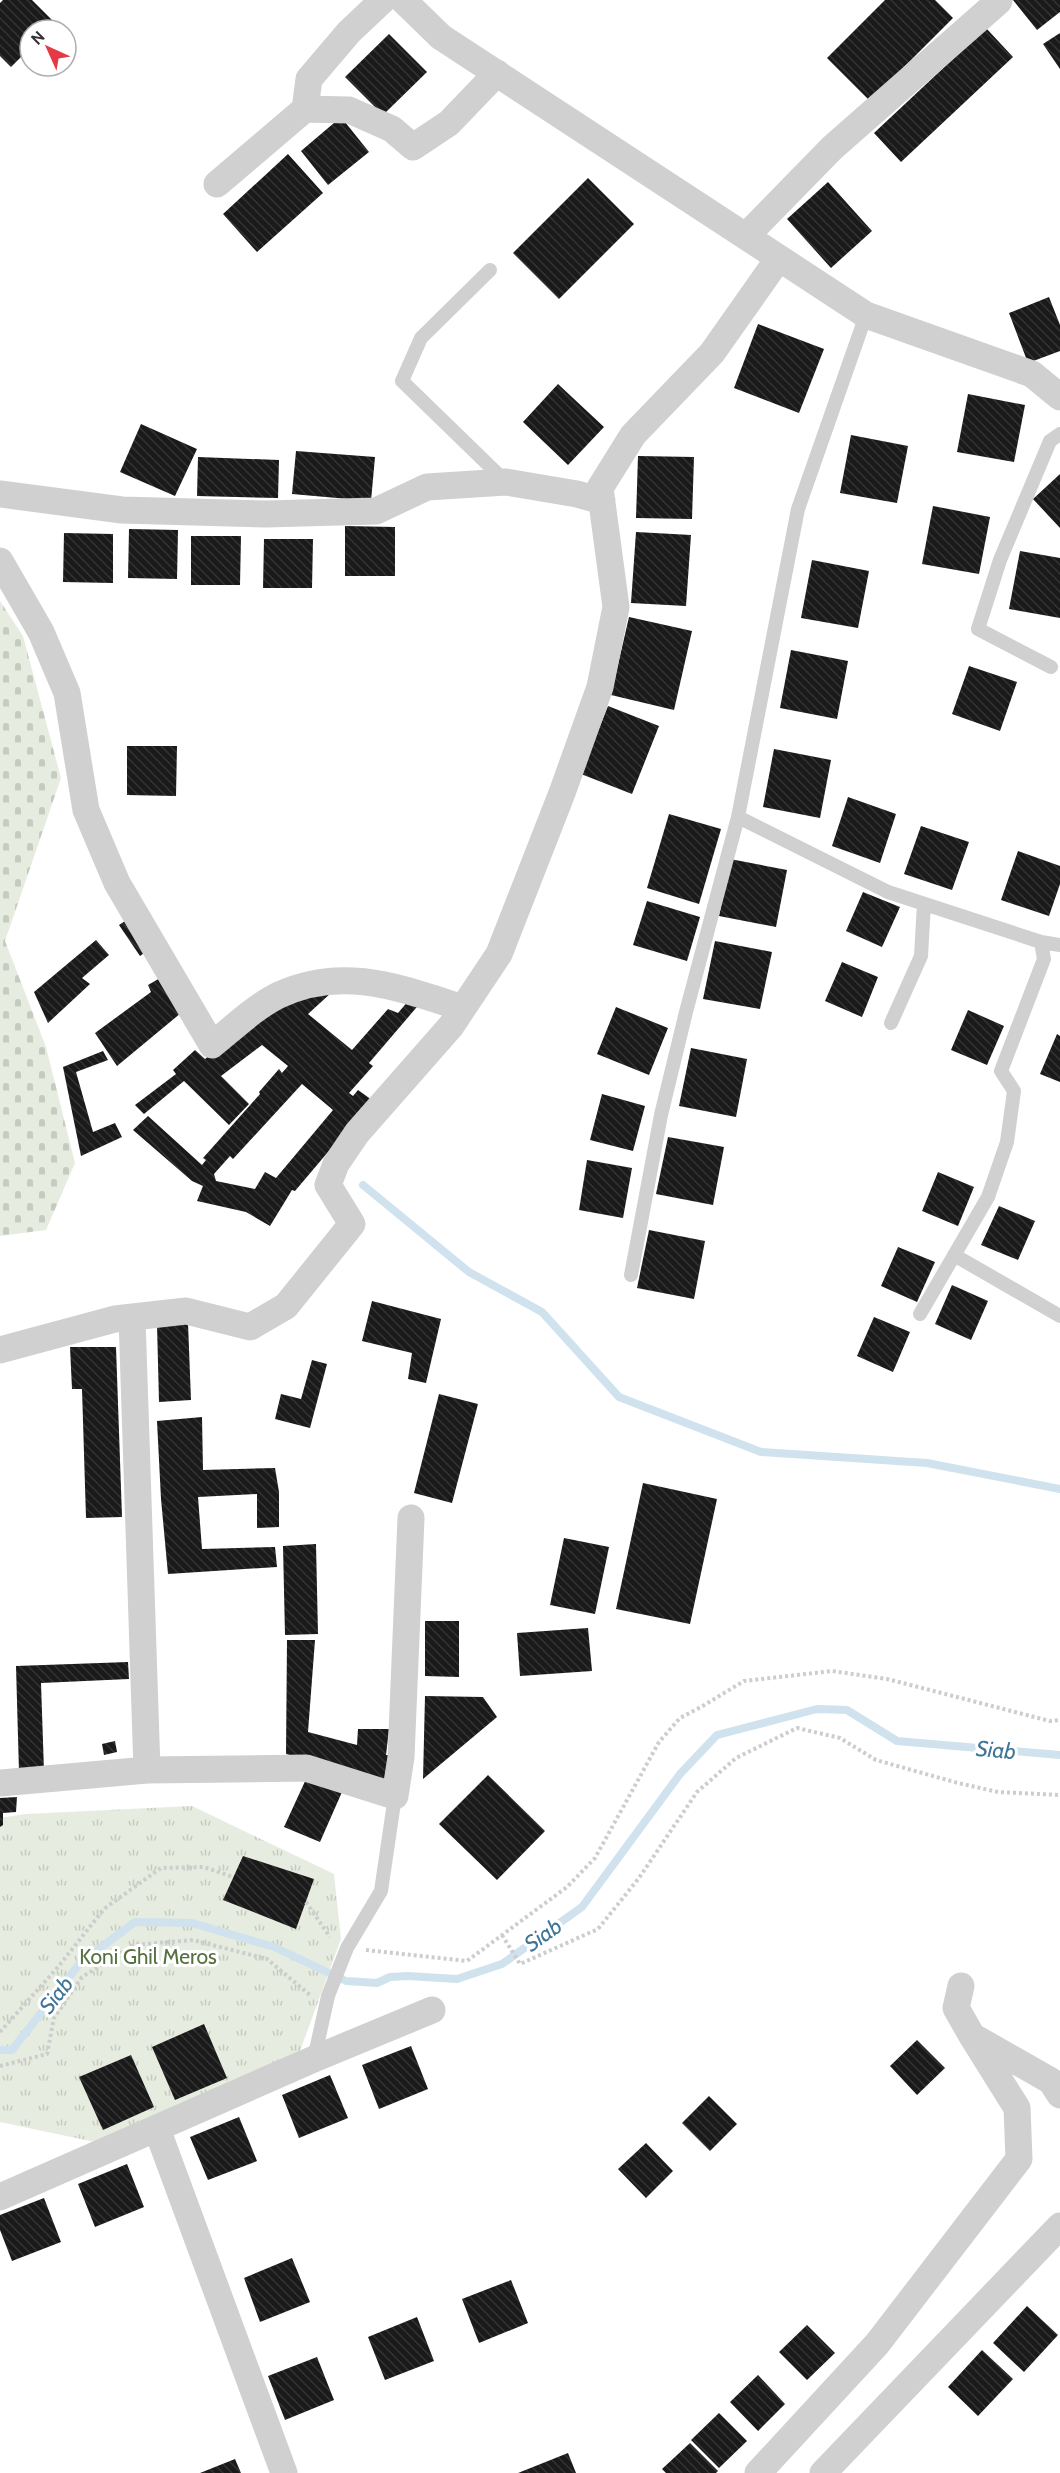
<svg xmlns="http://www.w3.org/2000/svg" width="1060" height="2473" font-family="Cabin,sans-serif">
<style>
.cemetery{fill:url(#cemetery-stones)}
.park{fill:url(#park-tufts)}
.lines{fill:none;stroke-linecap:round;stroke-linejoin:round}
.stream{stroke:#cfe2ee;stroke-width:8}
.building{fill:url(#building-back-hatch);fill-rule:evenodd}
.path{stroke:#cdcdcd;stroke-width:4;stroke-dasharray:3 3;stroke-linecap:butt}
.lane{stroke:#d0d0d0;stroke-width:14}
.street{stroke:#d0d0d0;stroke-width:27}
.labels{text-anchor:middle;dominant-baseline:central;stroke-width:6;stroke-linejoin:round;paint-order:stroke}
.park-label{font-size:21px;fill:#56703f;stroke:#fff}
.water-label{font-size:22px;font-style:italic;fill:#3f7597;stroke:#fff}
</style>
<defs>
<pattern id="cemetery-stones" width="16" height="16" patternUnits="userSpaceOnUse" patternTransform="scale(1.5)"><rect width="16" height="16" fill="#e6ecdf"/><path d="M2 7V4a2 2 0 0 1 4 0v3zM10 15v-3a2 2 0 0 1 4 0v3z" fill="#c6cbc0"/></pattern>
<pattern id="park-tufts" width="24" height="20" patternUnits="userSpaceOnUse" patternTransform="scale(1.5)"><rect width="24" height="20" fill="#e6ecdf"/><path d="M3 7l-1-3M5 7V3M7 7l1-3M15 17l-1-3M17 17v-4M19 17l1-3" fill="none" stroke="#c6cbc0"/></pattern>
<pattern id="building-back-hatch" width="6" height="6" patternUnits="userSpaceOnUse" patternTransform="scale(1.5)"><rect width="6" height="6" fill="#1a1a1a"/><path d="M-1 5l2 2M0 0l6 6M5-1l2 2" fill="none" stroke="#333"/></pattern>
</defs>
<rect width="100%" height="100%" fill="#fff"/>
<!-- cemetery -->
<path class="cemetery" d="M 0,601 L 23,636 L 61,778 L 5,941 L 46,1047 L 75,1163 L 46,1230 L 0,1236 Z"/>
<!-- park -->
<path class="park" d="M 192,1806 L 334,1874 L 341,1939 L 300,2051 L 95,2142 L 0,2122 L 0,1818 L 25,1814 Z"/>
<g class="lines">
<!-- stream -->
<path class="stream" d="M 363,1185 L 469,1272 L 542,1312 L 619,1397 L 761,1452 L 927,1463 L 1060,1489
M 0,2050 L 12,2050 L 80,1963 L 135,1922 L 192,1923 L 274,1947 L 346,1981 L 377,1983 L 390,1977 L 408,1976 L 457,1979 L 502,1964 L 582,1907 L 680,1774 L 717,1735 L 817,1709 L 847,1710 L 897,1741 L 1060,1755"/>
</g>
<!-- building -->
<path class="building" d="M 3,0 L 32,0 L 55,23 L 48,30 L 30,30 L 30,48 L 11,67 L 0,56 L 0,3 Z
M 885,0 L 935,0 L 953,18 L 870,101 L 827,58 Z
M 1013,0 L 1060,0 L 1060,12 L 1037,30 Z
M 986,28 L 1013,57 L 901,162 L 874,133 Z
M 1060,33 L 1060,69 L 1043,44 Z
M 389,34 L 427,72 L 383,115 L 345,77 Z
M 341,117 L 369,152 L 328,185 L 301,151 Z
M 288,154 L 323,193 L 257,252 L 223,214 Z
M 588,178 L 634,224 L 559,299 L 513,253 Z
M 828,182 L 872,231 L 831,268 L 787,219 Z
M 1049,297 L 1060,325 L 1060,351 L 1028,363 L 1009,313 Z
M 758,324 L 824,349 L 799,413 L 734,388 Z
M 558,384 L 604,427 L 568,465 L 523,422 Z
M 968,394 L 1025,405 L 1014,462 L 957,452 Z
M 141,424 L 197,449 L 175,496 L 120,472 Z
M 851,435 L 908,446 L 897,503 L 840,493 Z
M 296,451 L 375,457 L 371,501 L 292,494 Z
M 638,456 L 694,457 L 692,519 L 636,518 Z
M 198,457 L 279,460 L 278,498 L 197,496 Z
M 1060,474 L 1060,528 L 1033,499 Z
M 933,506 L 990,517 L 979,574 L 922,564 Z
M 345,526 L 395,527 L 395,576 L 345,576 Z
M 129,529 L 178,530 L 177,579 L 128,578 Z
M 636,532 L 691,535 L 686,606 L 631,603 Z
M 64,533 L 113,534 L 113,583 L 63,582 Z
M 191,536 L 241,536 L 240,585 L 191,585 Z
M 264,539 L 313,539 L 312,588 L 263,588 Z
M 1020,551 L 1060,558 L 1060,618 L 1009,609 Z
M 812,560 L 869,571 L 858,628 L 801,618 Z
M 629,617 L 692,631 L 674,710 L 611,695 Z
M 791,650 L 848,661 L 837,719 L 780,708 Z
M 969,666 L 1017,682 L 1000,731 L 952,714 Z
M 608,706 L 659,726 L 632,794 L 581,774 Z
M 127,746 L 177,746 L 176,796 L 127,795 Z
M 774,749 L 831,760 L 820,818 L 763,807 Z
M 848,797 L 896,814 L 880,863 L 832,846 Z
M 669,814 L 721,829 L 699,904 L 647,888 Z
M 921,826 L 969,842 L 952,890 L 904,874 Z
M 1018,851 L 1060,866 L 1060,884 L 1049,916 L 1001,900 Z
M 730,859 L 787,870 L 776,927 L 719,916 Z
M 863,892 L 900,907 L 882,947 L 846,931 Z
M 647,901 L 700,917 L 687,961 L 633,945 Z
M 131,917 L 151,948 L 140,956 L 119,925 Z
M 96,940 L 109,955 L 82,978 L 90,984 L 48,1023 L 34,992 Z
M 715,941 L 772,952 L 760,1009 L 703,999 Z
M 842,962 L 878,977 L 862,1017 L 825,1001 Z
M 167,974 L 187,1008 L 117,1066 L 95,1033 L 151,992 L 148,985 Z
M 331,993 L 308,1014 L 352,1050 L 388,1009 L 398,1013 L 409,1000 L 422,1001 L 369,1063 L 373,1066 L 349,1093 L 353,1096 L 358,1090 L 372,1100 L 295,1191 L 292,1190 L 270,1226 L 246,1212 L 197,1201 L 203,1186 L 192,1181 L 133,1130 L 148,1116 L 202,1165 L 206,1160 L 203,1158 L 260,1094 L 259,1092 L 279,1069 L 282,1073 L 288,1066 L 262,1045 L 221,1076 L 249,1104 L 229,1125 L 184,1081 L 144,1114 L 135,1105 L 176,1074 L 173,1070 L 195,1050 L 205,1059 L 279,1001 ZM 302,1084 L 333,1110 L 276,1178 L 265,1172 L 255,1189 L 216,1181 L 214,1174 L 230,1156 L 233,1159 Z
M 616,1007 L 668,1028 L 649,1075 L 597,1054 Z
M 968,1010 L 1004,1026 L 987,1065 L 951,1050 Z
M 1057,1034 L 1060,1036 L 1060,1082 L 1040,1074 Z
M 691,1048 L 747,1059 L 736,1117 L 679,1106 Z
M 103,1051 L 108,1060 L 76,1072 L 93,1132 L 115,1123 L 122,1137 L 81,1156 L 63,1067 Z
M 602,1094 L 645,1106 L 633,1151 L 590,1140 Z
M 668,1137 L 724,1147 L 713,1205 L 656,1194 Z
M 587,1160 L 632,1168 L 623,1218 L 579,1210 Z
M 938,1172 L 974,1187 L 958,1226 L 922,1211 Z
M 999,1206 L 1035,1221 L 1018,1260 L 981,1245 Z
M 649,1230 L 705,1241 L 694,1299 L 637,1288 Z
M 898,1247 L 935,1262 L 917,1302 L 881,1286 Z
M 952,1285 L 988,1301 L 971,1340 L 935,1324 Z
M 372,1301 L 441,1319 L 426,1383 L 408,1379 L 412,1353 L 362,1341 Z
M 874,1317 L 910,1332 L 893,1372 L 857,1356 Z
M 188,1323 L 191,1400 L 159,1402 L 157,1324 Z
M 70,1347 L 116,1347 L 122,1517 L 86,1518 L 82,1389 L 72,1389 Z
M 312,1360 L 327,1364 L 310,1428 L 275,1419 L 281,1394 L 301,1399 Z
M 439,1394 L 478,1404 L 452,1503 L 414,1493 Z
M 202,1417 L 203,1470 L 275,1468 L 279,1492 L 279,1527 L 257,1528 L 257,1494 L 198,1497 L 202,1549 L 275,1547 L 277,1567 L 168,1574 L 161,1499 L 157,1421 Z
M 643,1483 L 717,1499 L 690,1624 L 616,1609 Z
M 564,1538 L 609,1547 L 595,1614 L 550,1605 Z
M 316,1544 L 318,1634 L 285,1635 L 283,1546 Z
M 425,1621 L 459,1621 L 459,1677 L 425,1676 Z
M 588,1628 L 592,1671 L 520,1676 L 517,1633 Z
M 287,1640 L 315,1640 L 308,1732 L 357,1745 L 358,1729 L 389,1729 L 386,1755 L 391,1755 L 385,1782 L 286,1754 Z
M 128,1662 L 129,1679 L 41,1683 L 44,1771 L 19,1772 L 16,1666 Z
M 425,1696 L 483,1697 L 497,1717 L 423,1779 Z
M 115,1741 L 117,1752 L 104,1755 L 102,1744 Z
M 488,1775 L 545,1831 L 497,1880 L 439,1824 Z
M 307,1777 L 342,1792 L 320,1842 L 284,1827 Z
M 17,1797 L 16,1812 L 3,1813 L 3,1825 L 0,1827 L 0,1798 Z
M 243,1856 L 314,1879 L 296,1929 L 223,1900 Z
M 204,2024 L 227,2078 L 175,2100 L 152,2047 Z
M 917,2040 L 945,2068 L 917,2095 L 890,2066 Z
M 411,2046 L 428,2089 L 379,2109 L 362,2065 Z
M 131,2055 L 154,2107 L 103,2130 L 79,2077 Z
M 330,2075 L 348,2118 L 299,2138 L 282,2095 Z
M 709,2096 L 737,2124 L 710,2151 L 682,2123 Z
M 239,2117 L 257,2161 L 208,2180 L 190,2137 Z
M 646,2143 L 673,2171 L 646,2198 L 618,2169 Z
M 127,2164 L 144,2207 L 95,2227 L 78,2184 Z
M 44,2198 L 61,2242 L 12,2261 L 0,2230 L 0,2215 Z
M 292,2258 L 310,2302 L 260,2322 L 244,2278 Z
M 511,2280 L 528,2323 L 479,2343 L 462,2299 Z
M 1027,2306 L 1058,2335 L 1024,2372 L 993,2343 Z
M 417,2317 L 434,2361 L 385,2380 L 368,2337 Z
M 807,2325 L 835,2353 L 807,2380 L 779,2352 Z
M 982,2350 L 1013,2379 L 978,2416 L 948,2387 Z
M 317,2357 L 334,2400 L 285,2420 L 268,2376 Z
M 758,2375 L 785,2404 L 758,2431 L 730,2402 Z
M 719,2413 L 747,2441 L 719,2468 L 691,2440 Z
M 690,2443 L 718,2471 L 716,2473 L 666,2473 L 662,2469 Z
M 568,2453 L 576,2473 L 518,2473 Z
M 235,2459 L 241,2473 L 200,2473 Z"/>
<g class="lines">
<!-- path -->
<path class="path" d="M 306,1902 L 330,1937
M 502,1935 L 520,1964 L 598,1929 L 639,1878 L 697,1792 L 736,1758 L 797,1728 L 840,1738 L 876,1760 L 958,1783 L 998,1792 L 1060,1795
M 366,1950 L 467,1961 L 567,1887 L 595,1858 L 659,1742 L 680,1718 L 701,1707 L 744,1681 L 832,1671 L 887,1679 L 1050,1721 L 1060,1720
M 0,2032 L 58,1967 L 104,1909 L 161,1868 L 204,1867 L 233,1877
M 0,2066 L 47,2054 L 54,2018 L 82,1977 L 134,1945 L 193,1940 L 267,1959 L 310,1995"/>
<!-- lane -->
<path class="lane" d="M 490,270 L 421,338 L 402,381 L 505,481
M 866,315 L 798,509 L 738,817 L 888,892 L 1041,942 L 1060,945
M 1051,667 L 978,629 L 1000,560 L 1050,441 L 1060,434
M 891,1023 L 921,956 L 924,904
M 954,1255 L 1060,1316
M 631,1275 L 661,1115 L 686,1012 L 738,817
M 920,1314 L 988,1197 L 1007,1142 L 1014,1091 L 1001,1071 L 1044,959 L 1041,942
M 314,2059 L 328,1996 L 347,1948 L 381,1891 L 395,1796"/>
<!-- street -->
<path class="street" d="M 403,0 L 441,37 L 866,315 L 1032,374 L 1060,397
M 305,109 L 309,79 L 349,32 L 383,0
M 217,184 L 305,109 L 349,110 L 392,129 L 413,147 L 449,123 L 497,73
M 746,236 L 832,148 L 999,1
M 0,494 L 122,510 L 266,514 L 376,511 L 427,487 L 506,482 L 577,494 L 602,501
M 0,561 L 41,632 L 67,693 L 86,810 L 117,883 L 212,1045 C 232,1029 256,1006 279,995 C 343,965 400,988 463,1008
M 0,1350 L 115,1319 L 186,1311 L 250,1327 L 286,1306 L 352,1224 L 328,1185 L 336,1164 L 357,1133 L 451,1026 L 499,954 L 562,793 L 600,687 L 616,607 L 600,488 L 633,435 L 712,353 L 779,258
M 147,1770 L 306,1768 L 395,1796 L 401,1757 L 411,1518
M 0,1783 L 147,1770 L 132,1318
M 961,1986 L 956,2008 L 972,2036
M 157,2129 L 284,2473
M 0,2197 L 314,2059 L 432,2010
M 758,2473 L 877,2344 L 1019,2159 L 1017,2108 L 972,2036 L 1051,2081 L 1060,2095
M 823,2473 L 1060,2226"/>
</g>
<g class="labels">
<!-- park labels -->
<g class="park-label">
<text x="148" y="1956">Koni Ghil Meros</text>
</g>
<!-- water labels -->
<g class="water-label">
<text transform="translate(996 1750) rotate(5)">Siab</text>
<text transform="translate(543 1935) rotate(-35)">Siab</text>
<text transform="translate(56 1995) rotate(-52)">Siab</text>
</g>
</g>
<!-- north arrow -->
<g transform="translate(48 48) rotate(315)"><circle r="28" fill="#ffffff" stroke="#adadad" stroke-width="1.5"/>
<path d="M0-4.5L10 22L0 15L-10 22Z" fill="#e63946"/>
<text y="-9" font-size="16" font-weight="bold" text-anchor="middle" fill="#333333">N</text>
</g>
</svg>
